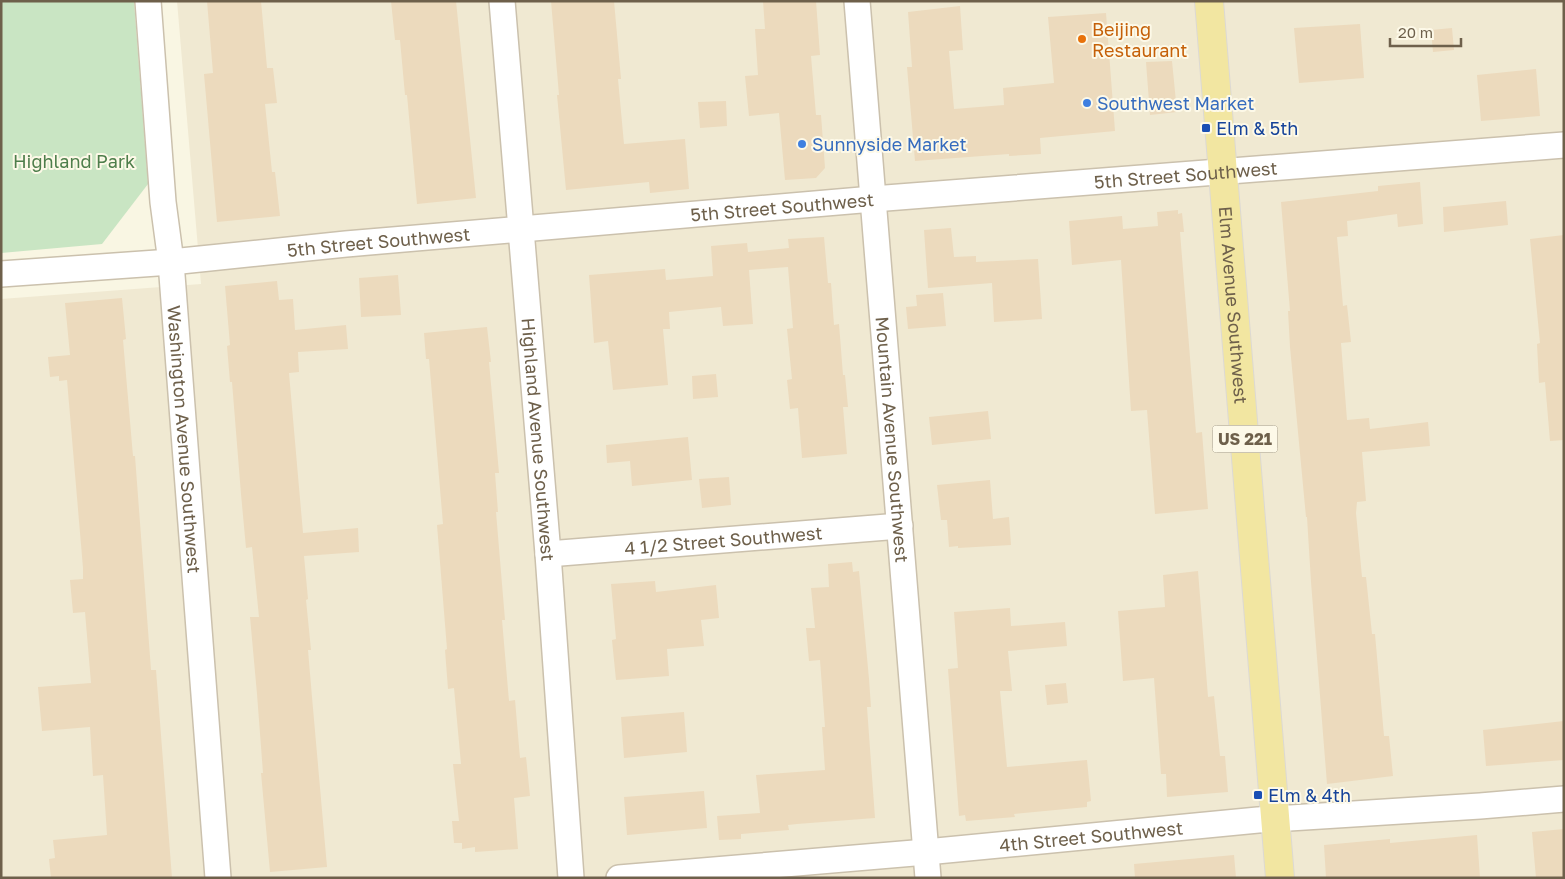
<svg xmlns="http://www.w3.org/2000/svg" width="1565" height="879" font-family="'Golos Text',sans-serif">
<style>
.residential{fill:#f0e9d2}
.green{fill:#c9e5c3}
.building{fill:#ecdabd}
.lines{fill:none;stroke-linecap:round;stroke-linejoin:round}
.minor-casing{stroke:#cbc1ad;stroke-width:28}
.major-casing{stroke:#dcd9d4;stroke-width:30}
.minor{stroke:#fff;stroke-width:25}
.major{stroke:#f2e6a1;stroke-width:28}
.food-dot{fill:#e8710a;stroke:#fdf9e8;stroke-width:2}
.shop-dot{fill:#3f7fe0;stroke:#fdf9e8;stroke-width:2}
.transit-dot{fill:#1a4fb4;stroke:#fdf9e8;stroke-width:2}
.labels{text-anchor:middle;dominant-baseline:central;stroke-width:4;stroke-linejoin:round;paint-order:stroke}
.shield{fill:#fdf9e8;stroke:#998e7a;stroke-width:1}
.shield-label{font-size:16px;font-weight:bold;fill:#6e604b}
.food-label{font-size:18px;fill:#c56008;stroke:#fdf9e8;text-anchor:start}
.shop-label{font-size:18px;fill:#366cbe;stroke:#fdf9e8;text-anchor:start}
.transit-label{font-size:18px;fill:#164399;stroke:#fdf9e8;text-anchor:start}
.park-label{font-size:18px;fill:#4e7e4b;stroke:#fdf9e8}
.street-label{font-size:18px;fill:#6e604b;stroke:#fdf9e8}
</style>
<rect width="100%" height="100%" fill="#f9f6e3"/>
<!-- residential -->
<path class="residential" d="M 177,1 L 1564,1 L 1564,878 L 1,878 L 1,299 L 201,284 Z"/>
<!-- green -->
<path class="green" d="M 1,1 L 134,1 L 148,184 L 102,244 L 1,253 Z"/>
<!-- building -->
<path class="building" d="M 207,1 L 261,1 L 267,68 L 273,68 L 277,103 L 265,104 L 272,172 L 275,172 L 280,216 L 217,222 L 204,74 L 213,73 Z
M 391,1 L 456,1 L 476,198 L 417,204 L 407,95 L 405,95 L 400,40 L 395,40 Z
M 551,1 L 614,1 L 621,79 L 618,79 L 624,144 L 685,139 L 689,189 L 650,193 L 649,182 L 566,190 L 557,95 L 559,95 Z
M 763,1 L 816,1 L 820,55 L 811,56 L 816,115 L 821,115 L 825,168 L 816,178 L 785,180 L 779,113 L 749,116 L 745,76 L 758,75 L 755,29 L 765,29 Z
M 960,6 L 963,50 L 949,51 L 954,109 L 1004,105 L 1003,88 L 1054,83 L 1048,17 L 1106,13 L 1115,131 L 1040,138 L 1041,154 L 1009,156 L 1009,154 L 915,161 L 907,67 L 912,67 L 908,12 Z
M 1360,24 L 1364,78 L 1299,83 L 1294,28 Z
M 1452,28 L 1454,50 L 1433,52 L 1431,30 Z
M 1172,61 L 1177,112 L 1150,115 L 1146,62 Z
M 1536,69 L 1540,116 L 1481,121 L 1477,75 Z
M 726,101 L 727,126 L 700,128 L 698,102 Z
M 1420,182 L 1423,224 L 1398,227 L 1397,214 L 1347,221 L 1348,236 L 1337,237 L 1343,306 L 1347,305 L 1351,342 L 1341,343 L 1347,420 L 1369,418 L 1370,429 L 1428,422 L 1430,446 L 1362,452 L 1366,501 L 1357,502 L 1356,513 L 1362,577 L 1366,577 L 1372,634 L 1375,634 L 1384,736 L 1389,736 L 1393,776 L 1327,784 L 1311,582 L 1307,517 L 1306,517 L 1290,347 L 1288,311 L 1290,311 L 1281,202 L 1378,191 L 1378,186 Z
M 1506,201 L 1508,225 L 1444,232 L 1443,207 Z
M 1178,210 L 1178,214 L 1182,213 L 1184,232 L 1180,232 L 1196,433 L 1202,432 L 1208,509 L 1155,514 L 1147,410 L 1131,411 L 1121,260 L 1072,265 L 1069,221 L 1122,216 L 1123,229 L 1158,226 L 1157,212 Z
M 951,228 L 954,257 L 976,256 L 976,262 L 1038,259 L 1042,319 L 994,322 L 992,283 L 928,288 L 924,230 Z
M 1564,235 L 1564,440 L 1550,441 L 1545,382 L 1539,383 L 1537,344 L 1540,343 L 1530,239 Z
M 824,237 L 828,283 L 831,283 L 834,325 L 839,324 L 843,375 L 845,375 L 848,407 L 843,407 L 847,454 L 802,458 L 798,408 L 790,409 L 787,380 L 792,379 L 787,329 L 793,328 L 788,267 L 749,270 L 753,324 L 723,326 L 721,307 L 669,312 L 670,329 L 663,329 L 668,385 L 613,390 L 608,341 L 594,343 L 589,275 L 665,269 L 666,280 L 713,276 L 711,246 L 747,243 L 748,252 L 789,248 L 788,239 Z
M 398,275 L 401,315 L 361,317 L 359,278 Z
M 277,281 L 279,300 L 293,299 L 295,330 L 346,325 L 348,349 L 298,352 L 299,372 L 289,373 L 303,533 L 358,528 L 359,552 L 304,556 L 308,599 L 306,600 L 311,650 L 308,650 L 312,697 L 327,867 L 270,872 L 261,773 L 263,773 L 257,694 L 250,617 L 259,617 L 252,547 L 246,548 L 241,494 L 232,382 L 230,382 L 227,346 L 230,345 L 225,286 Z
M 943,293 L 946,326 L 908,329 L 906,307 L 917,306 L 916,295 Z
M 122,298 L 126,339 L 123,340 L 133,456 L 135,456 L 151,670 L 156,670 L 172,878 L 51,878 L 49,859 L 55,858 L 53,840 L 107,835 L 103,775 L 93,776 L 90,727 L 42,731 L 38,687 L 91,683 L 85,612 L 73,613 L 70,580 L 83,579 L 83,568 L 67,380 L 59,381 L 59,376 L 50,377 L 48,357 L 70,355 L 65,303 Z
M 487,327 L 491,362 L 489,362 L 499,473 L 495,473 L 498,512 L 496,512 L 505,620 L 502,620 L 509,701 L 515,700 L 520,758 L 526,757 L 530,796 L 514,798 L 518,849 L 475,852 L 475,847 L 462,849 L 462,843 L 454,843 L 452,821 L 459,821 L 453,764 L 461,764 L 454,688 L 448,689 L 445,650 L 447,649 L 437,525 L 443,524 L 429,359 L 426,359 L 424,333 Z
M 716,374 L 718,397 L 693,399 L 692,376 Z
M 988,411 L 991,439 L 932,445 L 929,417 Z
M 688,437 L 692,480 L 632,486 L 630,461 L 607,463 L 606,445 Z
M 729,477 L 731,505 L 702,508 L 699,479 Z
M 990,480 L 993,519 L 1009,517 L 1011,545 L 958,548 L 958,546 L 949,547 L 947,520 L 941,520 L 937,485 Z
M 852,562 L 853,572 L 859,571 L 869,679 L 871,707 L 867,707 L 875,818 L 797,824 L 788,825 L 789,830 L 741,834 L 741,839 L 719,840 L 717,816 L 760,813 L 756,775 L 825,770 L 822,727 L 825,727 L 820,660 L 809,661 L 806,628 L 815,628 L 811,588 L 829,587 L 828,564 Z
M 1198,571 L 1208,697 L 1214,696 L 1220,756 L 1225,756 L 1228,792 L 1167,797 L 1166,774 L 1161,774 L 1154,678 L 1123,681 L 1118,611 L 1165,607 L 1163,575 Z
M 655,581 L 656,592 L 716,585 L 719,618 L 701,620 L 704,646 L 667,649 L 669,676 L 616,680 L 612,640 L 616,639 L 611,584 Z
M 1010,608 L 1011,626 L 1065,622 L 1067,646 L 1008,651 L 1012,691 L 1000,691 L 1007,767 L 1087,760 L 1091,801 L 1087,802 L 1087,807 L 1014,814 L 1015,817 L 966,821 L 965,815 L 959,816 L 948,669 L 958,668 L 954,612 Z
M 1066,683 L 1068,703 L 1047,705 L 1045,685 Z
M 684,712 L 687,752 L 624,758 L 621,717 Z
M 1564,721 L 1564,760 L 1486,766 L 1483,730 Z
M 704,791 L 707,828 L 627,835 L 624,797 Z
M 1564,829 L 1564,878 L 1536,878 L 1532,832 Z
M 1477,835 L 1480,878 L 1326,878 L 1324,845 L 1390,839 L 1390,843 Z
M 1234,855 L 1236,878 L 1135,878 L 1134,864 Z"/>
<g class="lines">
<!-- minor casing -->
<g class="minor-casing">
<g id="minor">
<path id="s1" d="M 148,1 L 163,202 L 171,262 L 218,878"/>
<path id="s2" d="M 502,1 L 548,554 L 571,878"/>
<path id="s3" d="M 857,1 L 928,878"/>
<path id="s4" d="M 1,274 L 171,262 L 346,244 L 873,199 L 1564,145"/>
<path id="s5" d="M 548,554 L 900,526"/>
<path id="s6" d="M 619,878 L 926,852 L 1258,820 L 1480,806 L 1564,799"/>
</g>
</g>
<!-- major casing -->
<g class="major-casing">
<g id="major">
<path id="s7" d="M 1209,1 L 1280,878"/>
</g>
</g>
<!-- minor -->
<use href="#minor" class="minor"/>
<!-- major -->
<use href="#major" class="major"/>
</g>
<!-- markers -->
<circle class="food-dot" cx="1082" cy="39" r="5"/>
<g class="shop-dot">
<circle cx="1087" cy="103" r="5"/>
<circle cx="802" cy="144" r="5"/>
</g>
<g class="transit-dot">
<rect x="1201" y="123" width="10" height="10" rx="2.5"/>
<rect x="1253" y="790" width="10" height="10" rx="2.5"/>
</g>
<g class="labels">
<!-- shield labels -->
<rect class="shield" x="1212.5" y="425.5" width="65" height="27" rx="4"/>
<g class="shield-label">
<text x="1245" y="439">US 221</text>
</g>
<!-- food labels -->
<g class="food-label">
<text x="1092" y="29">Beijing<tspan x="1092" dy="21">Restaurant</tspan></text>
</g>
<!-- shop labels -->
<g class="shop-label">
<text x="1097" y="103">Southwest Market</text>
<text x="812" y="144">Sunnyside Market</text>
</g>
<!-- transit labels -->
<g class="transit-label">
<text x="1216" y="128">Elm &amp; 5th</text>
<text x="1268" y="795">Elm &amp; 4th</text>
</g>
<!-- park labels -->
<g class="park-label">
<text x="74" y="161">Highland Park</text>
</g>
<!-- street labels -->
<g class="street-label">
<text stroke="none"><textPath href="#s4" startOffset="1189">5th Street Southwest</textPath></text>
<text stroke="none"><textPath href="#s4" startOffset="784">5th Street Southwest</textPath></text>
<text stroke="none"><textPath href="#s4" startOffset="379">5th Street Southwest</textPath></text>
<text stroke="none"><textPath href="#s7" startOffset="305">Elm Avenue Southwest</textPath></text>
<text stroke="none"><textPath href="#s1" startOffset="440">Washington Avenue Southwest</textPath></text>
<text stroke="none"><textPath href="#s2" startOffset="440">Highland Avenue Southwest</textPath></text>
<text stroke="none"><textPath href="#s3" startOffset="440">Mountain Avenue Southwest</textPath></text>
<text stroke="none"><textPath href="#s5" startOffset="176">4 1/2 Street Southwest</textPath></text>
<text stroke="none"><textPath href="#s6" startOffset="474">4th Street Southwest</textPath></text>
</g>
</g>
<!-- border -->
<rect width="1565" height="879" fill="none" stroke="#6e604b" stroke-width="5"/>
<!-- scale -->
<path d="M1390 38v8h71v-8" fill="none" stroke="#6e604b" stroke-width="2.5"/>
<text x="1398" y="38" font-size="15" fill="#6e604b" stroke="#fdf9e8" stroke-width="4" paint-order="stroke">20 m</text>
</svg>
